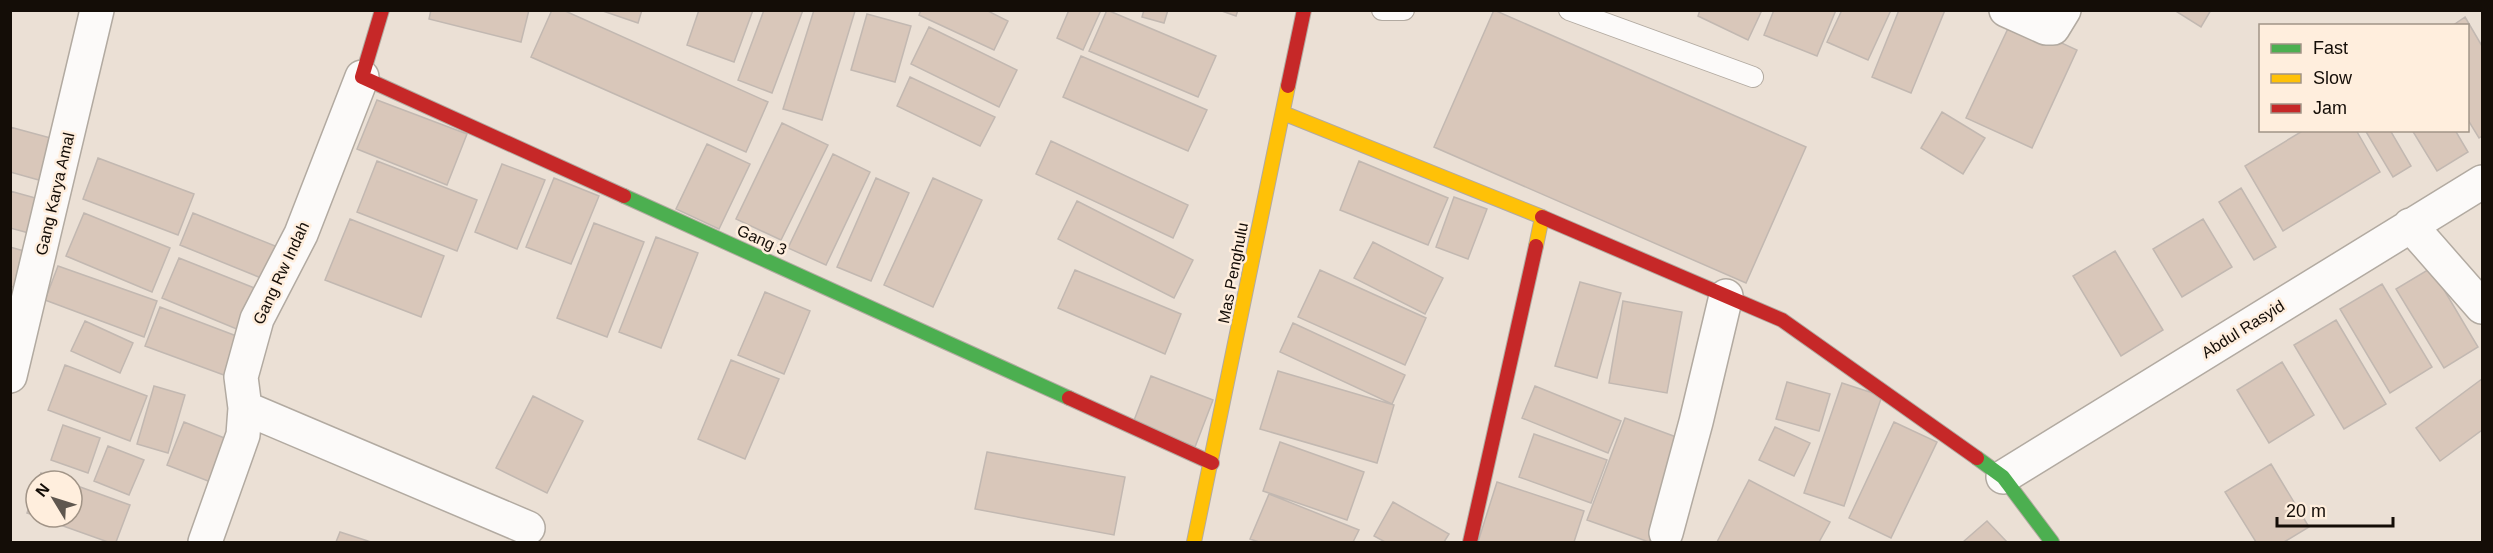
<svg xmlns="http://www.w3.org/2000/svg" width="2493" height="553" font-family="Helvetica,sans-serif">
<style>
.building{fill:#d9c7ba;stroke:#c2b8b1;stroke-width:1.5}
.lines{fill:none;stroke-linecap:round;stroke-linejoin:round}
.lane-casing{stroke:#b2aaa1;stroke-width:22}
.street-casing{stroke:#b2aaa1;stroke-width:36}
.fast-casing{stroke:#b2aaa1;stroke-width:16}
.slow-casing{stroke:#b2aaa1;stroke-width:16}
.jam-casing{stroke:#b2aaa1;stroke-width:16}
.lane{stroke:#fcfaf9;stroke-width:20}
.street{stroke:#fcfaf9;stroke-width:33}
.fast{stroke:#4caf50;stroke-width:14}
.slow{stroke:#ffc107;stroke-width:14}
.jam{stroke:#c62828;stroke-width:14}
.labels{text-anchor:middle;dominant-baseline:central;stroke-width:5;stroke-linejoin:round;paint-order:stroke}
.street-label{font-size:16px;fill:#140d07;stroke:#fed}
</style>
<rect width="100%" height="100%" fill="#ebe0d5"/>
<!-- building -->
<path class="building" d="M 431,10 L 529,10 L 521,42 L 429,19 Z
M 552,10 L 563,10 L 768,102 L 746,152 L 531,57 Z
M 600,10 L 642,10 L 638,23 Z
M 699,10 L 753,10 L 734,62 L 687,45 Z
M 764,10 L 803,10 L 772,93 L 738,80 Z
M 814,10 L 855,11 L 822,120 L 783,109 Z
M 921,10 L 986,10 L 1008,21 L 994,50 L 919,15 Z
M 1069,10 L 1101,10 L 1083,50 L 1057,38 Z
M 1107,10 L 1216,56 L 1198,97 L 1089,51 Z
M 1144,10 L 1168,10 L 1164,23 L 1142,17 Z
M 1219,10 L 1238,10 L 1236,16 Z
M 1494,10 L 1806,147 L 1746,283 L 1434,147 Z
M 1700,10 L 1762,10 L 1748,40 L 1698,16 Z
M 1774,10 L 1836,10 L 1817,56 L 1764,35 Z
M 1842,10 L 1891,10 L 1868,60 L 1827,42 Z
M 1899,10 L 1945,10 L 1911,93 L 1872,77 Z
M 2174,10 L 2211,10 L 2201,27 Z
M 867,14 L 911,26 L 895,82 L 851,70 Z
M 2465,17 L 2482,46 L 2482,136 L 2479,138 L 2468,120 L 2468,26 L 2452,26 Z
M 2012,20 L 2077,50 L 2032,148 L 1966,118 Z
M 929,27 L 1017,70 L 999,107 L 911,64 Z
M 1081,56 L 1207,110 L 1188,151 L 1063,97 Z
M 910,77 L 995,117 L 980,146 L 897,106 Z
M 377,100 L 467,134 L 447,185 L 357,149 Z
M 1942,112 L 1985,138 L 1963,174 L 1921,148 Z
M 782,123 L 828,145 L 781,240 L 736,219 Z
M 10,127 L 58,140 L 46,182 L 10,172 Z
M 2304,130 L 2356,130 L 2380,172 L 2283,231 L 2245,166 Z
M 2365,130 L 2390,130 L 2411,166 L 2393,177 Z
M 2412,130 L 2455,130 L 2468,152 L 2437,171 Z
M 1051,141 L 1188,205 L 1173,238 L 1036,174 Z
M 707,144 L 750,164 L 719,229 L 676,209 Z
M 833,154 L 870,172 L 826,265 L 788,248 Z
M 98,158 L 194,194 L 178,235 L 83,199 Z
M 377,161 L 477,200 L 457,251 L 357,212 Z
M 1359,161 L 1448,198 L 1428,245 L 1340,210 Z
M 502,164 L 545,180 L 517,249 L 475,232 Z
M 554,178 L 599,196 L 571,264 L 526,247 Z
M 876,178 L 909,193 L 871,281 L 837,267 Z
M 933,178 L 982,200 L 933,307 L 884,285 Z
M 2241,188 L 2276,247 L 2254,260 L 2219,202 Z
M 10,191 L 39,199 L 29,233 L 10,228 Z
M 1454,197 L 1487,209 L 1468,259 L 1436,247 Z
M 1077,201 L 1193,260 L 1174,298 L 1058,239 Z
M 84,213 L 170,248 L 152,292 L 66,256 Z
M 193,213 L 285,250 L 271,282 L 180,245 Z
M 350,219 L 444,256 L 421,317 L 325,280 Z
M 2203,219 L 2232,267 L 2182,297 L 2153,249 Z
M 594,223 L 644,242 L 607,337 L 557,318 Z
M 656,237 L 698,253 L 661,348 L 619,332 Z
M 1373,242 L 1443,278 L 1425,314 L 1354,278 Z
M 10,247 L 31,253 L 20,289 L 10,286 Z
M 2115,251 L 2163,330 L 2121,356 L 2073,276 Z
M 179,258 L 262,291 L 244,332 L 162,298 Z
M 58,266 L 157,301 L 144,337 L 45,300 Z
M 2431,268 L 2478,347 L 2444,368 L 2396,289 Z
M 1075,270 L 1181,314 L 1165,354 L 1058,308 Z
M 1320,270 L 1426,318 L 1405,365 L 1298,317 Z
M 1580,282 L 1621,293 L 1597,378 L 1555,366 Z
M 2382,284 L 2432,367 L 2390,393 L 2340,309 Z
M 765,292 L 810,311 L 784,374 L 738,355 Z
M 1623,301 L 1682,312 L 1667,393 L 1609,383 Z
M 160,307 L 247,340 L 232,378 L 145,346 Z
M 2336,320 L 2386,404 L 2344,429 L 2294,345 Z
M 85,321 L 133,343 L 120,373 L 71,351 Z
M 1293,323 L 1405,375 L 1392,404 L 1280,352 Z
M 731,360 L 779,379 L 745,459 L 698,439 Z
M 2282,362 L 2314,415 L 2269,443 L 2237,390 Z
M 65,365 L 147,396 L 130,441 L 48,410 Z
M 1278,371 L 1394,405 L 1377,463 L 1260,429 Z
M 1151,376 L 1213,400 L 1195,447 L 1133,423 Z
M 2482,379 L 2482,430 L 2440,461 L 2416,428 Z
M 1787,382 L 1830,394 L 1819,431 L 1776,419 Z
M 1842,383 L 1882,396 L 1844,506 L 1804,493 Z
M 154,386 L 185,395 L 168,453 L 137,444 Z
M 1535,386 L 1621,421 L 1608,453 L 1522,418 Z
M 533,396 L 583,421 L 547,493 L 496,468 Z
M 1625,418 L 1687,441 L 1649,542 L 1587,520 Z
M 184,422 L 237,443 L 221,486 L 167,465 Z
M 1894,422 L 1937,442 L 1891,538 L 1849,518 Z
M 63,425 L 100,438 L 88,473 L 51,460 Z
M 1775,427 L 1810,443 L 1794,476 L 1759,460 Z
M 1534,434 L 1607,460 L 1591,503 L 1519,477 Z
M 1280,442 L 1364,472 L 1347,520 L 1263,491 Z
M 108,446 L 144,460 L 129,495 L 94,481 Z
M 987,452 L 1125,477 L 1114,535 L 975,509 Z
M 2271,464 L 2309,527 L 2284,542 L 2256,542 L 2225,492 Z
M 41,473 L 64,481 L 38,481 Z
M 1749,480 L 1830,522 L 1819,542 L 1717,542 Z
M 1497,482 L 1584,511 L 1574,542 L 1478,542 Z
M 72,484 L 130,505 L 116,542 L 108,542 L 38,517 L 72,517 Z
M 36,487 L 36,516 L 27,513 Z
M 1269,494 L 1359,530 L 1353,542 L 1259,542 L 1250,539 Z
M 1393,502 L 1449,534 L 1444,542 L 1385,542 L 1374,536 Z
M 1987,521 L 2007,542 L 1963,542 Z
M 340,532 L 371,542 L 336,542 Z"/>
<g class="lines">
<!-- lane casing -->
<g class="lane-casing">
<path id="lane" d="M 1382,10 L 1404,10
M 1569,10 L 1753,77"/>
</g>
<!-- street casing -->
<g class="street-casing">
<path id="street" d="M 2006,10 L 2046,28 L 2053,28 L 2064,10
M 2410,225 L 2482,307
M 10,376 L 97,10
M 245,408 L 528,528
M 2003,477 L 2482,182
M 1666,533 L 1696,422 L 1726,296
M 205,542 L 243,435 L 245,408 L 241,377 L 257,319 L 301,234 L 362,77"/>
</g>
<!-- fast casing -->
<g class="fast-casing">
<path id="fast" d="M 624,196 L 1069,398
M 1977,458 L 2003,477 L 2052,542"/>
</g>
<!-- slow casing -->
<g class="slow-casing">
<path id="slow" d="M 1283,113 L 1542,217 L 1536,246
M 1194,542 L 1288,86"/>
</g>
<!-- jam casing -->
<g class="jam-casing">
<path id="jam" d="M 382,10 L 362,77 L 624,196
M 1288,86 L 1304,10
M 1542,217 L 1782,320 L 1977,458
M 1069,398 L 1212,463
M 1470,542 L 1536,246"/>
</g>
<!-- lane -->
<use href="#lane" class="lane"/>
<!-- street -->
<use href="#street" class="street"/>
<!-- fast -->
<use href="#fast" class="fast"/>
<!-- slow -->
<use href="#slow" class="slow"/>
<!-- jam -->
<use href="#jam" class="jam"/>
</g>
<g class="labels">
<!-- street labels -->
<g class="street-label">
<text transform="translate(55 194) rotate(-77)">Gang Karya Amal</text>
<text transform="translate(762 240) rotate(24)">Gang 3</text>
<text transform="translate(281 273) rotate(-65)">Gang Rw Indah</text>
<text transform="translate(1233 273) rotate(-79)">Mas Penghulu</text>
<text transform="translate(2243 329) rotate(-32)">Abdul Rasyid</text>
</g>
</g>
<!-- border -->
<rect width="2493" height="553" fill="none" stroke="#140d07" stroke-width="24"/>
<!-- legend -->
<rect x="2259" y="24" width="210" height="108" fill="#ffeedd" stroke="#a19487" stroke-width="1.5"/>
<rect x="2271" y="44" width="30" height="9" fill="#4caf50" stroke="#a19487" stroke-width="1.5"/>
<text x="2313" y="54" font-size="18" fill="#140d07">Fast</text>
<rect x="2271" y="74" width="30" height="9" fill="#ffc107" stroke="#a19487" stroke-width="1.5"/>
<text x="2313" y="84" font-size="18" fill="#140d07">Slow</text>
<rect x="2271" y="104" width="30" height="9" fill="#c62828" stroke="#a19487" stroke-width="1.5"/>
<text x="2313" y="114" font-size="18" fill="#140d07">Jam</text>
<!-- north arrow -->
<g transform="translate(54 499) rotate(308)"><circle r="28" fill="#ffeedd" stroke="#a19487" stroke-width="1.5"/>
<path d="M0-4.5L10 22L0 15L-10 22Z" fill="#5f574f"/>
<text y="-9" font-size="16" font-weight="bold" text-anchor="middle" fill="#140d07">N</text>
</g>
<!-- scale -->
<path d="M2277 517v9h116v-9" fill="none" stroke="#140d07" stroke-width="3"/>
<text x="2286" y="517" font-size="18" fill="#140d07" stroke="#ffeedd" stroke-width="4.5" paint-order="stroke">20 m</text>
</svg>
